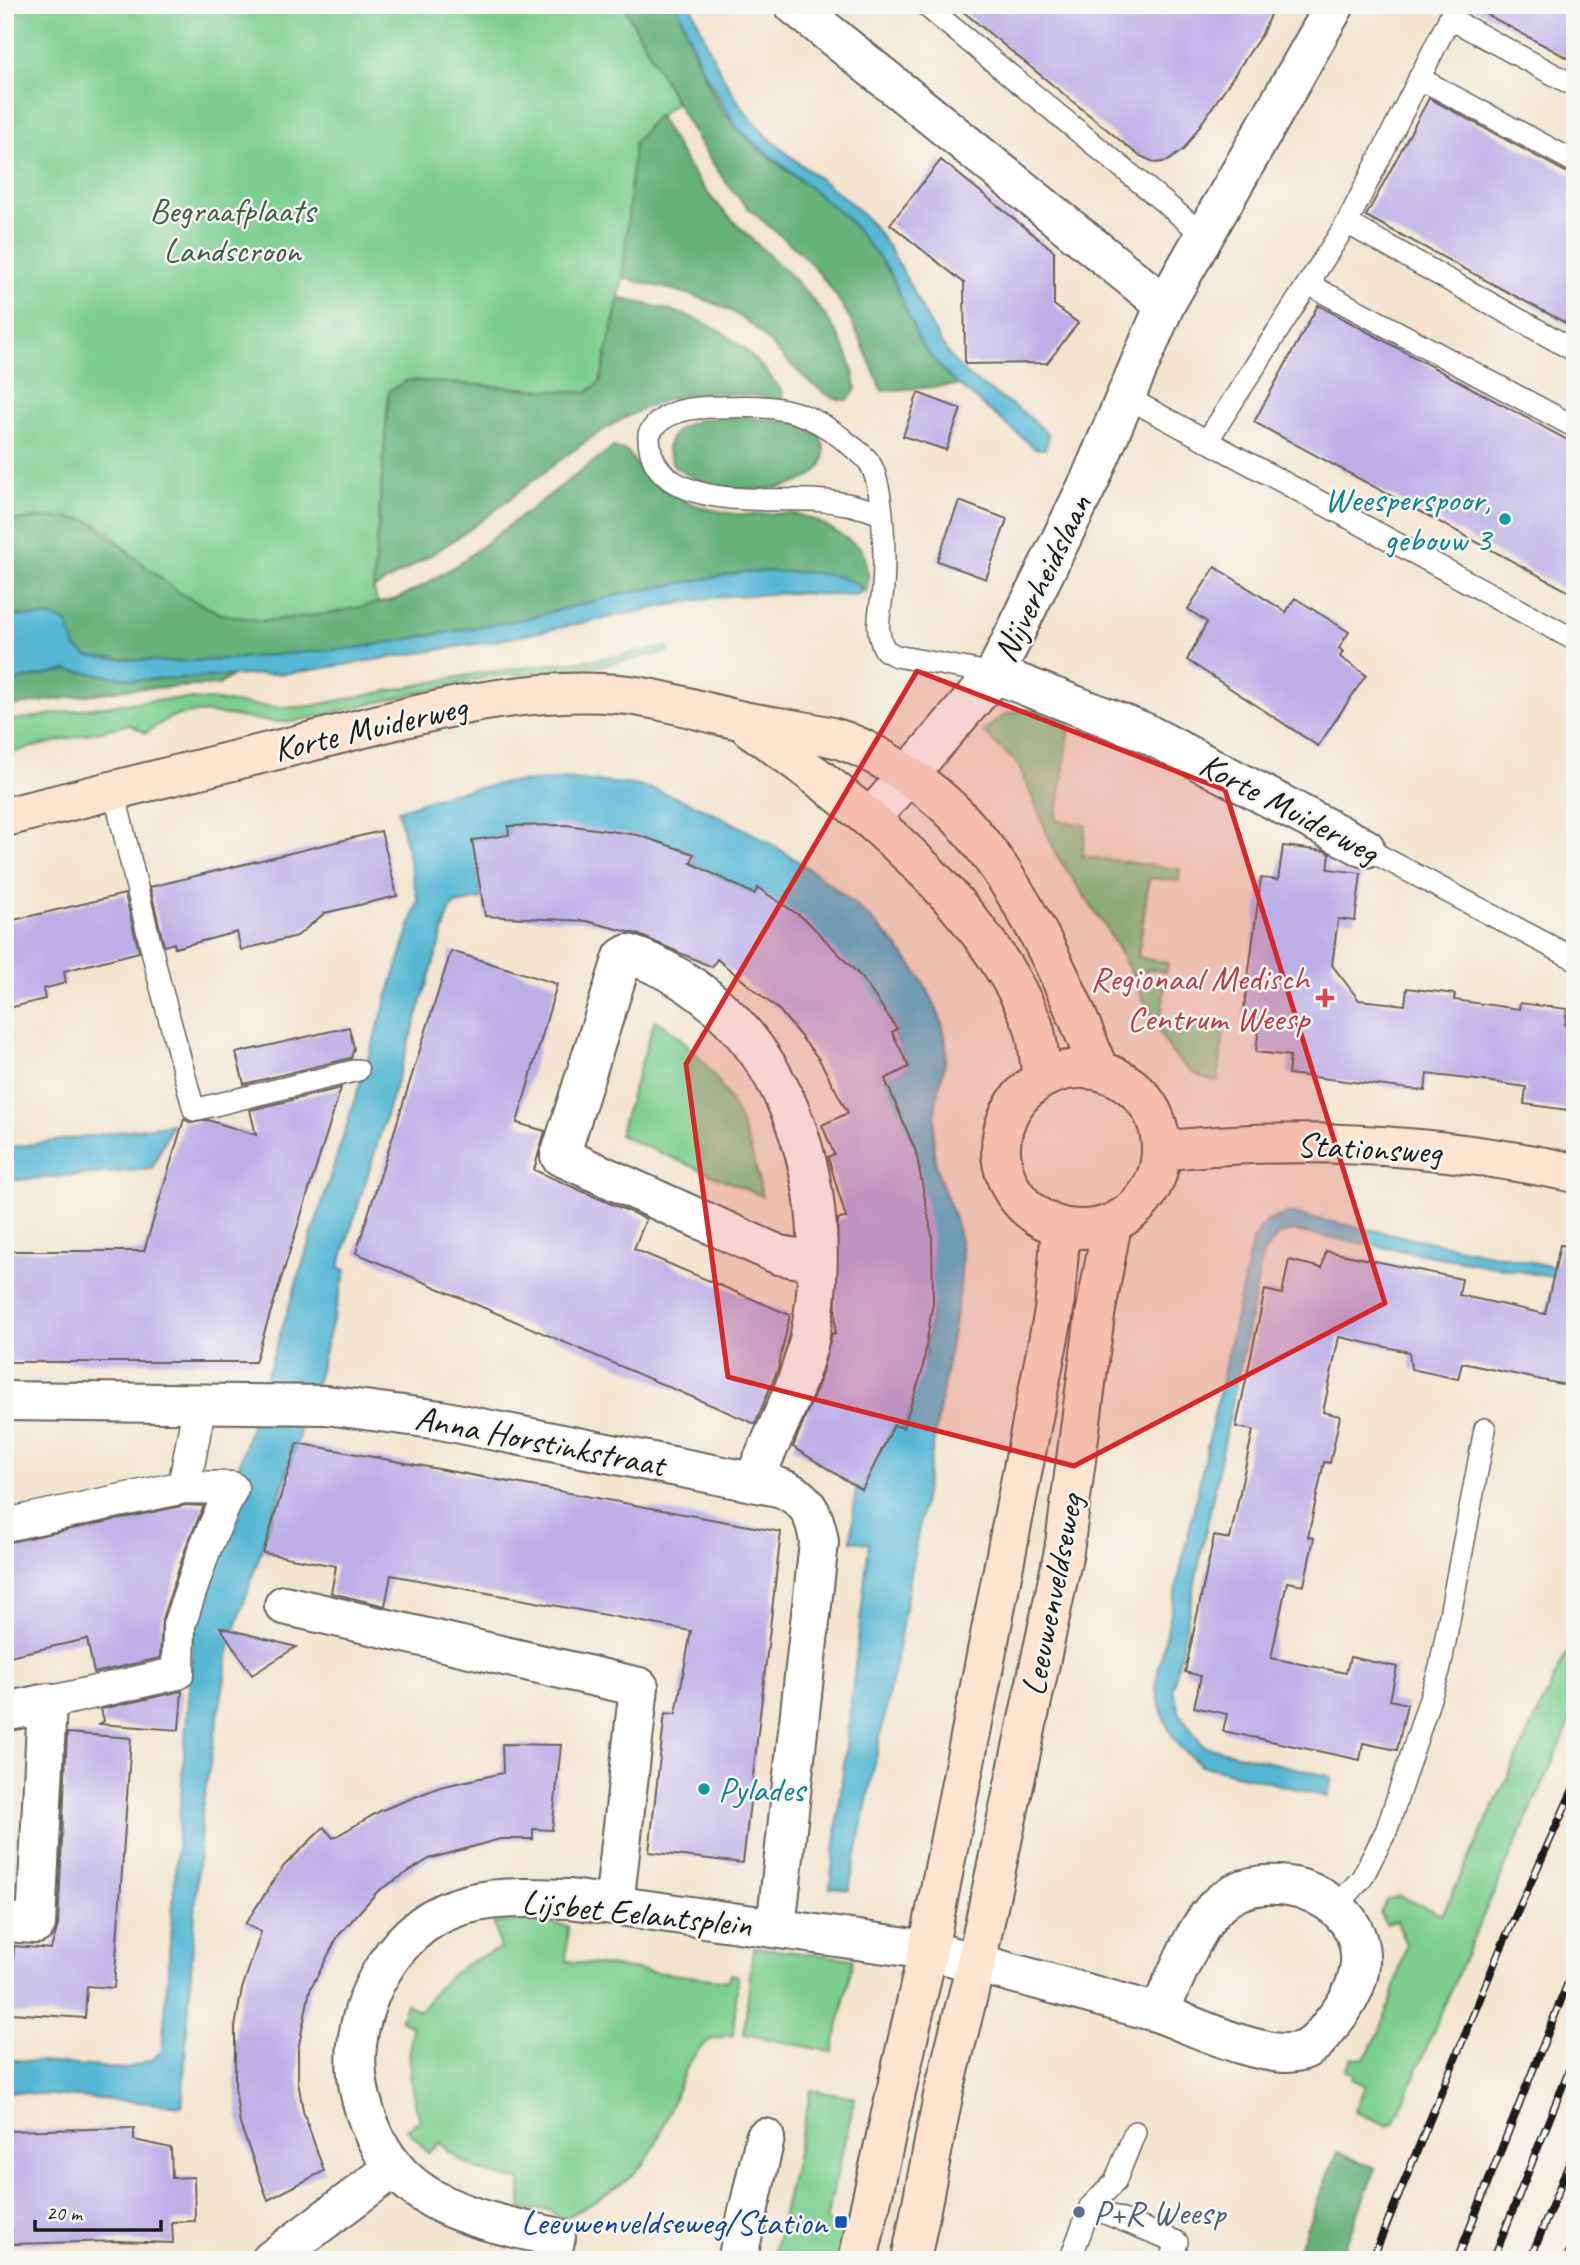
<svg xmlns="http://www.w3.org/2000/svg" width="1580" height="2265" font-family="Caveat,sans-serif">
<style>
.green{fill:#7cce8f;stroke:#4c7556;stroke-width:2}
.forest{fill:#65b17a;stroke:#40664b;stroke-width:2}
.water{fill:#56b8d4;stroke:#396a78;stroke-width:2}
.building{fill:#bbafe6}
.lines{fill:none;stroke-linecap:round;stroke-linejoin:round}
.service-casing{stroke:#67625b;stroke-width:24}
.pedestrian-casing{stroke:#67625b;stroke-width:35}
.minor-casing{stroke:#67625b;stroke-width:42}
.secondary-casing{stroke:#67625b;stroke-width:42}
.service{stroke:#fff;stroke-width:21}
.pedestrian{stroke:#fff;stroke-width:32}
.minor{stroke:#fff;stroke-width:38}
.secondary{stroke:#fde4d1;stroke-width:38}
.rail-casing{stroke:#1c1c1c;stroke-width:8}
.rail{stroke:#f6f6f2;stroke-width:5;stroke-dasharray:16;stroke-linecap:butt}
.marked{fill:#d62828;fill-opacity:0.2;stroke:#d62828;stroke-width:5;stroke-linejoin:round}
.culture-dot{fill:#0f9aa8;stroke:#f6f6f2;stroke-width:2.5}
.health-dot{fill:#e0444e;stroke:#f6f6f2;stroke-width:2.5}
.service-dot{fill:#5c6f8a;stroke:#f6f6f2;stroke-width:2.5}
.transit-dot{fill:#1a4fb4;stroke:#f6f6f2;stroke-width:2.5}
.labels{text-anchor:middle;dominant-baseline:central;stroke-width:5;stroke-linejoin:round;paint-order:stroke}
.park-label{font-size:35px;fill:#3e5a44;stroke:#f6f6f2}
.culture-label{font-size:35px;fill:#0d838f;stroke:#f6f6f2;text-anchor:end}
.street-label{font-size:35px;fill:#1c1c1c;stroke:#f6f6f2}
.health-label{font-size:35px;fill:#be3a42;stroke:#f6f6f2;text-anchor:end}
.service-label{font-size:35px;fill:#4e5e75;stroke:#f6f6f2;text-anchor:start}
.transit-label{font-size:35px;fill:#164399;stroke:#f6f6f2;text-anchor:end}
</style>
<rect width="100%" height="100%" fill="#f6f6f2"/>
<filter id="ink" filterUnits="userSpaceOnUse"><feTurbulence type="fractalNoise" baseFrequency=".0143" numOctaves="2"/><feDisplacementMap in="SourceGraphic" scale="14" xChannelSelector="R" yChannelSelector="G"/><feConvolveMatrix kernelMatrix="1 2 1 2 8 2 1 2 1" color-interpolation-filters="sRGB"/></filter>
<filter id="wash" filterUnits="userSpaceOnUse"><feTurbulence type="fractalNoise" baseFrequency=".00686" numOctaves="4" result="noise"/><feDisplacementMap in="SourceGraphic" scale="28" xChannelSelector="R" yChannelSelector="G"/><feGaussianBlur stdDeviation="1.57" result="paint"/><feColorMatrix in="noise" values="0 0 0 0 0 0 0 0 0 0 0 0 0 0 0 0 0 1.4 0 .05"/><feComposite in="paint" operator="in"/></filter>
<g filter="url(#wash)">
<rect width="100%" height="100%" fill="#f3e4cf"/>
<!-- green -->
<path class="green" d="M 5,5 L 623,5 L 676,102 L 646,127 L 623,278 L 600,382 L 586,393 L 409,380 L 389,391 L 373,588 L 378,603 C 328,614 270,629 220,614 C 192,605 164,585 143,567 C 129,554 116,536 100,526 C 74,511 34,519 5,521 Z
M 669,647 L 669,652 L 588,668 L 488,677 L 292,722 C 250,725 211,703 169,718 C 161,722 154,728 146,733 L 129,724 L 5,754 L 5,721 C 65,714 122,700 182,699 C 225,699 269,711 311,706 L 479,673 L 598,659 Z
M 1030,708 L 1071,721 L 1056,820 L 1086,825 L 1082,856 L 1180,869 L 1179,881 L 1149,878 L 1138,957 L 1168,963 L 1166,972 L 1149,969 L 1133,976 L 1106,928 L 1056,854 L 1018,764 L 983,732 L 1004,715 Z
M 1153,978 L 1166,980 L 1160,1024 L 1224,1030 L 1218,1081 C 1172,1077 1155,1021 1137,986 Z
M 655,1019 C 718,1061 748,1122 762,1196 L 619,1135 Z
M 1575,1635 L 1575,1712 L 1474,1936 L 1394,2124 L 1391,2123 L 1389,2126 L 1355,2112 L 1365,2085 L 1352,2079 L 1354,2075 L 1345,2070 L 1352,2057 L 1364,2059 L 1379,2033 L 1392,1998 L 1406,1945 L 1397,1921 L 1386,1924 L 1380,1912 L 1386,1900 L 1400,1896 L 1442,1915 Z
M 534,1920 L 568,1926 L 566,1961 L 728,1981 L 730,1974 L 738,1976 L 733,2035 C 725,2036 713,2037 707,2042 C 674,2068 671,2131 642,2165 C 622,2189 590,2204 563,2219 L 546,2209 L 521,2210 L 521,2180 C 490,2177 462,2167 441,2143 L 428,2153 L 407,2129 L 420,2120 C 409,2087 407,2060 412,2026 L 400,2020 L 406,2004 L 420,2011 C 444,1977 460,1963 500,1949 L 494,1923 Z
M 753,1947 L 853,1959 L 833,2052 L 744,2034 Z
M 811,2090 L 855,2098 L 826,2221 L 844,2228 L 837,2260 L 773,2260 Z"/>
<!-- forest -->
<path class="forest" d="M 623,5 L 677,5 C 694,52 711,106 749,140 C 784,172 828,196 859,232 C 896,274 920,328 949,377 L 959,385 L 882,391 C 859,334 843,294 798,251 C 776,231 749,212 731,189 C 688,132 659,67 623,5 Z
M 658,115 C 676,146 693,177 717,204 C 765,258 848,311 856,389 L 849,399 C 825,409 771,342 753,326 C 716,296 668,289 623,278 L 634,143 Z
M 619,298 C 676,311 718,318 759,364 C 768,374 777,383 783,394 L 781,399 C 752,396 719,390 690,394 C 615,407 542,476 481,521 C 447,546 411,568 373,589 L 389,391 L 408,380 L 587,393 L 600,382 Z
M 744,417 L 800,424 L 819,434 C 846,487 764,493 730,488 C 710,486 690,478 674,466 L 667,448 C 676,415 715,418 744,417 Z
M 613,447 L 627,451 C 650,489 690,508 735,514 C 754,516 775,511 795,514 C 819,518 842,536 862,549 L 869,578 L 866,592 L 861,587 L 745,572 L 630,592 L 524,619 L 356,648 L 216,660 L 168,662 L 90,657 L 20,615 L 5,616 L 5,521 L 62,517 L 90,521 L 179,593 L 221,614 L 264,621 L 333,613 L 396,599 L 417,589 L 458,564 Z
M 67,670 L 138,680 L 233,675 L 219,685 L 127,689 L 5,707 L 5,683 Z
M 1337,2152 L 1376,2168 L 1339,2260 L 1294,2260 Z"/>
<!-- water -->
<path class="water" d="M 677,5 L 691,5 C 709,49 728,96 761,130 C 795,166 841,188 874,227 C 906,266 920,315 950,356 C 968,381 996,393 1021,411 C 1031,418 1040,427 1049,435 L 1045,449 L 1035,448 L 949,377 L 932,358 L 920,342 L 889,270 L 847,218 L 737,128 L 701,67 Z
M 745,572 C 768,572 854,567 862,592 L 854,596 L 793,593 L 726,596 L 674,604 L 500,640 L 293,673 L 138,680 L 67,670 L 5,683 L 5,616 L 53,617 L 66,622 L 76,648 L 90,657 L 168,662 L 216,660 L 356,648 L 524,619 L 630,592 Z
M 569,779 C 598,782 630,782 658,791 C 757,823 925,928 945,1037 C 949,1056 942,1072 939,1089 C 934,1111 933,1131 934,1153 C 937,1181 953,1206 959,1233 C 964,1255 961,1275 959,1296 L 897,1654 L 849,1890 L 830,1888 L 869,1543 L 851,1541 L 856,1486 L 862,1489 L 894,1425 L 903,1428 L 925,1356 L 931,1317 L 932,1242 L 879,1082 L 909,1067 L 892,1032 L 897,1029 C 858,972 815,926 758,888 L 754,894 L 691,863 L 694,854 C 625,834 581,824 508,826 L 509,835 L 473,840 L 482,899 L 455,904 L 450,910 L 339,1267 L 346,1270 L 316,1384 L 231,1642 L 202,1809 L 182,2106 L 5,2091 L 5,2059 L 126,2069 L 151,2060 L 162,2051 L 194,1619 L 248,1435 L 418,901 L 398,810 L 447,794 L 505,783 Z
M 172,1124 L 152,1169 L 5,1181 L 5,1148 Z
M 1288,1213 L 1575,1271 L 1575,1281 L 1292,1231 L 1278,1235 L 1263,1255 L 1173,1689 L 1180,1714 L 1203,1746 L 1332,1777 L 1328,1797 L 1200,1765 L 1178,1745 L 1165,1722 L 1155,1686 L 1252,1242 L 1265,1222 Z"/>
<g id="blocks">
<!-- building -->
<path class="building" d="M 955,5 L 1274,5 L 1262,34 L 1184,149 L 1168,161 L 1156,163 L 1138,155 Z
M 1469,5 L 1575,5 L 1575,62 Z
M 1429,98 L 1575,177 L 1575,328 L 1366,216 Z
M 941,160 L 1054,251 L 1054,305 L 1078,323 L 1047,363 L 965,364 L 964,283 L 890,224 Z
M 1318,305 L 1575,444 L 1575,595 L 1254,422 Z
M 918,393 L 961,409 L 946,450 L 903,436 Z
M 959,501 L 1007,519 L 986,579 L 937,561 Z
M 1215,567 L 1286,612 L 1295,598 L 1349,632 L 1339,648 L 1343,652 L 1340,657 L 1366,675 L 1318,746 L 1187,660 L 1207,622 L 1188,609 Z
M 566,825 L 638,835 L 694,854 L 691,863 L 754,894 L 758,888 L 806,920 L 862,978 L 897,1029 L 892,1032 L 909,1067 L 885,1079 L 916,1152 L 932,1236 L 933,1302 L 922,1372 L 903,1428 L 894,1425 L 862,1490 L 793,1447 L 819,1383 L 832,1333 L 835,1334 L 838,1219 L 846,1218 L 828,1157 L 834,1154 L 822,1125 L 848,1113 L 819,1059 L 780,1011 L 717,959 L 712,967 L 637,934 L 586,921 L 485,916 L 472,840 L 509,835 L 508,826 Z
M 381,831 L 397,896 L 325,913 L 297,936 L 241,950 L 237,932 L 175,948 L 174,943 L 164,946 L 150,887 Z
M 1283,846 L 1325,851 L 1330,854 L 1328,869 L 1361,873 L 1355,921 L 1338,919 L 1332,965 L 1359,1000 L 1405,1005 L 1407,988 L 1455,994 L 1454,1000 L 1519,1009 L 1520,1003 L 1567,1009 L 1565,1026 L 1575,1028 L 1575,1111 L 1524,1104 L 1526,1087 L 1492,1082 L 1427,1074 L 1425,1091 L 1288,1074 L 1290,1056 L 1256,1052 L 1260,1018 L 1243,1016 L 1261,878 L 1278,880 Z
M 125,894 L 139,952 L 64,971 L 66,983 L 43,989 L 45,999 L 5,1009 L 5,922 Z
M 451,951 L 557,984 L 517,1123 L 545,1131 L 534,1170 L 646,1219 L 634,1249 L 790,1315 L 778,1369 L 755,1424 L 356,1253 Z
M 349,1027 L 354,1048 L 351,1058 L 244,1084 L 236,1053 Z
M 341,1088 L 255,1362 L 5,1362 L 5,1251 L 144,1251 L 184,1119 L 191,1123 L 208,1120 L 256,1135 L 250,1110 Z
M 1560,1245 L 1575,1246 L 1575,1387 L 1462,1363 L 1458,1379 L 1411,1369 L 1409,1352 L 1339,1337 L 1323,1412 L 1340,1416 L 1330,1463 L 1324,1462 L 1308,1537 L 1314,1538 L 1304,1585 L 1287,1582 L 1271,1658 L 1346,1673 L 1350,1657 L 1397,1667 L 1390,1700 L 1407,1704 L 1397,1750 L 1363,1743 L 1360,1760 L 1223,1731 L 1227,1714 L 1194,1707 L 1201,1676 L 1185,1672 L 1214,1536 L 1230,1539 L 1253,1430 L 1236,1427 L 1265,1290 L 1282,1294 L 1289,1260 L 1322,1268 L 1326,1251 L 1462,1279 L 1459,1295 L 1545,1314 Z
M 297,1443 L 781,1532 L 743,1863 L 649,1852 L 665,1713 L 676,1714 L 691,1631 L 391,1575 L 385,1606 L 331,1593 L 336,1566 L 263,1553 Z
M 186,1505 L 204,1506 L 188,1542 L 162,1619 L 160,1658 L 94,1673 L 87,1639 L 5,1657 L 5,1543 Z
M 220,1627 L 296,1647 L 252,1675 Z
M 182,1691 L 179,1730 L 99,1724 L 104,1721 L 101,1709 Z
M 67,1733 L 131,1738 L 114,1988 L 87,1986 L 85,2018 L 10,2013 L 14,1946 L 51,1949 L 58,1925 Z
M 502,1744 L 561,1745 L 552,1830 L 533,1829 L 533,1839 L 500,1839 L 429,1859 L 378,1891 L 338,1936 L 310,1990 L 298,2050 L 298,2081 L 303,2111 L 324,2171 L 268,2200 L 240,2124 L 235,2087 L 235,2027 L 242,1989 L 261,1932 L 245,1924 L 283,1867 L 324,1827 L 333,1838 L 382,1810 L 440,1787 L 503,1773 Z
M 134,2128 L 134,2140 L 171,2148 L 172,2178 L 194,2177 L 195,2221 L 172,2222 L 173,2243 L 118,2241 L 12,2244 L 12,2231 L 5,2232 L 5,2131 Z"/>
</g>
</g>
<g filter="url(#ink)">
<use href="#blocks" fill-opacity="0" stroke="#67625b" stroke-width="2"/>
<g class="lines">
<!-- service casing -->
<g class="service-casing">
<path id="service" d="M 925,5 L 1205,236
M 1456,5 L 1347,223 L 1575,351
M 1449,18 L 1575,86
M 1419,78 L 1575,162
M 1308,284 L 1575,427
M 1126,397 L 1575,640
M 1207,441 L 1347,223
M 881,514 C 858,505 836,501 812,500 C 761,498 647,511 649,434 C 663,409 694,407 720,407 C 776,405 805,407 849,444 C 856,450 864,455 869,462 C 885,486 885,559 883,588 C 881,612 873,628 885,650 L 896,656 L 995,674
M 114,791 L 159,980 L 194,1110 L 358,1070
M 1365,848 L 1575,959
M 1337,1906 L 1362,1878 L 1387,1829 L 1440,1668 L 1485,1429
M 1090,2207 L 1177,2242 L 1171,2260
M 1070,2260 L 1090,2207 L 1115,2182 L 1135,2132"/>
</g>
<!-- pedestrian casing -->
<g class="pedestrian-casing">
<path id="pedestrian" d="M 5,1525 L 184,1487 L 200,1402
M 47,1703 L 178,1673 L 179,1625 L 205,1548 L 232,1488 L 184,1487"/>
</g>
<!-- minor casing -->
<g class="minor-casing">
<path id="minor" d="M 794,5 L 1165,305
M 995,674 L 1144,732 L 1365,848
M 870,819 L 995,674 L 1090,480 L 1165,305 L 1335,5
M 5,1401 L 326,1405 L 441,1420 L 778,1487 C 806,1496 815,1514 819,1542 L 776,1928
M 753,1482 C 773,1435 798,1390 809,1340 C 841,1187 786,1009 628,954 L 623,957 L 560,1156 L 779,1255 L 816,1262
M 284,1605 L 639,1687 L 614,1905
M 5,1712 L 47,1703 L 36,1924 L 5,1922
M 271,2260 L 394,2168
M 550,2260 L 556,2237 C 503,2226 430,2213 394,2167 C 374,2143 360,2106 357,2075 C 350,2011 391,1929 455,1908 C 491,1895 533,1898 570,1899 L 928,1950 L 1159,2013 C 1174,1981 1191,1935 1214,1909 C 1270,1846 1419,1914 1335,2019 C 1324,2033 1315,2049 1296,2052 C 1262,2059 1192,2025 1159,2013
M 737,2260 L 765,2138"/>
</g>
<!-- secondary casing -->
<g class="secondary-casing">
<path id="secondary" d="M 750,728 C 856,802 980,899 1032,1022 C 1039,1039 1039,1061 1042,1079
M 5,817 C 108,792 211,766 313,741 C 412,716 516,685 619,694 C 661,698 699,711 739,720 C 770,727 803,729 835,738 C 868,747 920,781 945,804 C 1014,867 1067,985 1099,1071
M1001 1149a80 80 0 1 1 160 0a80 80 0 1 1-160 0Z
M 1161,1151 C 1300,1135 1438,1144 1575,1173
M 858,2260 L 928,1950 L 1054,1311 L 1061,1227
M 911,2260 L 944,2091 L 976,1963 L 1064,1551 L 1095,1315 L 1112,1224"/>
</g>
<!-- service -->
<use href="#service" class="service"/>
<!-- pedestrian -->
<use href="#pedestrian" class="pedestrian"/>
<!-- minor -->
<use href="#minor" class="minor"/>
<!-- secondary -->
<use href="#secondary" class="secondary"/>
<!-- rail casing -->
<g class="rail-casing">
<path id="rail" d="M 1372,2260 L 1500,1950 L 1575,1785
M 1457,2260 L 1575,1965
M 1493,2260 L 1575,2055
M 1530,2260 L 1575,2149
M 1566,2260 L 1575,2239"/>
</g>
<!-- rail -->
<use href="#rail" class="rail"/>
</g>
</g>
<!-- marked area -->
<path class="marked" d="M 917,671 L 1225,790 L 1385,1303 L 1074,1466 L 728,1377 L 686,1064 Z"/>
<!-- markers -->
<g class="culture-dot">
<circle cx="1505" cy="519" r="7"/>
<circle cx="704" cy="1789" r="7"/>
</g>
<path class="health-dot" d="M1321.5 987.5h7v7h7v7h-7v7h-7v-7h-7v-7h7z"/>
<circle class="service-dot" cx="1079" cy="2212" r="7"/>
<rect class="transit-dot" x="834" y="2215" width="14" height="14" rx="3.5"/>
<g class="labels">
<!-- park labels -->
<g class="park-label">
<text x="232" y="210">Begraafplaats<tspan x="232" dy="40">Landscroon</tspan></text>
</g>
<!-- culture labels -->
<g class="culture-label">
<text x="1491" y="499">Weesperspoor,<tspan x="1491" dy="40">gebouw 3</tspan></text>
<text x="718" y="1789" text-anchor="start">Pylades</text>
</g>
<!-- street labels -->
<g class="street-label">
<text transform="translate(1042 578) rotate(-64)">Nijverheidslaan</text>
<text transform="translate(370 728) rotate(-13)">Korte Muiderweg</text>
<text transform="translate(1289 808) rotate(28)">Korte Muiderweg</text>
<text transform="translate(1369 1148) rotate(3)">Stationsweg</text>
<text transform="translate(540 1441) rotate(11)">Anna Horstinkstraat</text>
<text transform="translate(1052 1595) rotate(-79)">Leeuwenveldseweg</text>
<text transform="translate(637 1913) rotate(6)">Lijsbet Eelantsplein</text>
</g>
<!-- health labels -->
<g class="health-label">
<text x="1309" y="978">Regionaal Medisch<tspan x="1309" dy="40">Centrum Weesp</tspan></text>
</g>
<!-- service labels -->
<g class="service-label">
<text x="1093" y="2212">P+R Weesp</text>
</g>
<!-- transit labels -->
<g class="transit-label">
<text x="827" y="2222">Leeuwenveldseweg/Station</text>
</g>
</g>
<!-- margin -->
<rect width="1580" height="2265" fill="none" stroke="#f6f6f2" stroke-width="28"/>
<!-- scale -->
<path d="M35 2220v10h126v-10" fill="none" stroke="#1c1c1c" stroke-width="3.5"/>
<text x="46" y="2220" font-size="21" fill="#1c1c1c" stroke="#f6f6f2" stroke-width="5" paint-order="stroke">20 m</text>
</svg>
